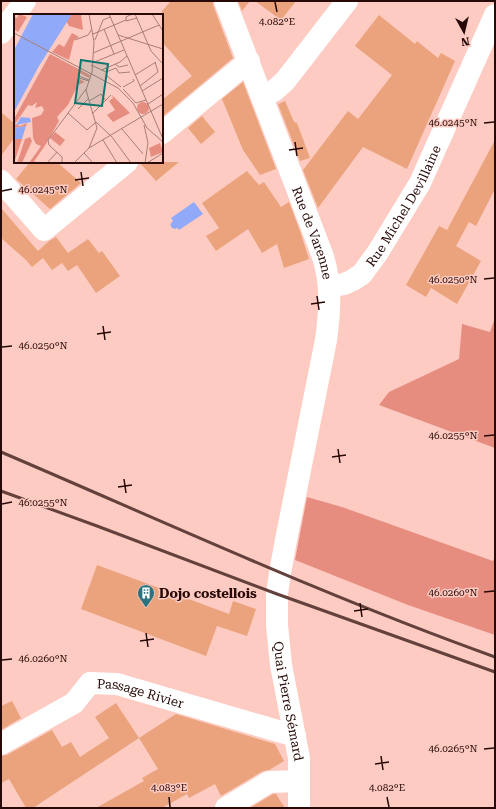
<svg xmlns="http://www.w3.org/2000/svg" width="496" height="809" font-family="'Roboto Serif',serif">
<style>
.green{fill:#e68d7f}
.water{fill:#90aaf9}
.building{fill:#eaa37c}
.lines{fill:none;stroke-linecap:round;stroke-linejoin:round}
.minor{stroke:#fff;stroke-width:22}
.tertiary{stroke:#fff;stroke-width:22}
.rail{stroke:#64413c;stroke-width:3}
.ticks{fill:none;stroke:#270a07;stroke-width:1.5}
.labels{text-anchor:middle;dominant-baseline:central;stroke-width:3;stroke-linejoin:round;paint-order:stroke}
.street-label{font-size:13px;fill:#270a07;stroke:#fecbc2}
.poi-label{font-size:13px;font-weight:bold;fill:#270a07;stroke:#fecbc2;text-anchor:start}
.inset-road{fill:none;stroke:#a87e77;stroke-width:1}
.view{fill:#0f766e;fill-opacity:0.15;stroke:#0f766e;stroke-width:2}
.inset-edge{fill:none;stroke:#270a07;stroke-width:2}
.ticks-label{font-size:10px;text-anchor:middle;fill:#270a07;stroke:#fecbc2;stroke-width:3;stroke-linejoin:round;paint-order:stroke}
</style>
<rect width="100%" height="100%" fill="#fecbc2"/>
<!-- green -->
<path class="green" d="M 495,318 L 495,448 L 379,405 L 389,392 L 459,359 L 462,324 L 490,332 Z
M 307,497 L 342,507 L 493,561 L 495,557 L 495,635 L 408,605 L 295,560 Z"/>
<!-- water -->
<path class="water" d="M 194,202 L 203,214 L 179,230 L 178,228 L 175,229 L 172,228 C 170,225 170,224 173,221 L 171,218 Z"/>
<!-- building -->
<path class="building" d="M 171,1 L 213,1 L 213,5 L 233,58 L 162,117 L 162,100 L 192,76 L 162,42 L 162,11 Z
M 238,1 L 250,1 L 242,11 Z
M 255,1 L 296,1 L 281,20 Z
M 379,15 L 415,44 L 417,41 L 438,58 L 441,53 L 455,61 L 407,169 L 363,147 L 318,208 L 303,170 L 348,111 L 358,119 L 392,75 L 355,46 Z
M 243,82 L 276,169 L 260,175 L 243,150 L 222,99 Z
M 285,101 L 294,122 L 297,123 L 310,158 L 300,161 L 278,104 Z
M 1,112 L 15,124 L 15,137 L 1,156 Z
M 202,116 L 215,132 L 201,144 L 188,128 Z
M 495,140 L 495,189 L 476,226 L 469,222 L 456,246 L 481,261 L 457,304 L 431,288 L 426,297 L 406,285 L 439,226 L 447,230 Z
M 30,162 L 57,162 L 81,183 L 50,209 L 16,179 Z
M 139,162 L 179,162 L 156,181 Z
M 247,171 L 259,185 L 264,182 L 281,207 L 289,202 L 300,231 L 309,259 L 284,268 L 277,244 L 262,253 L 248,229 L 216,251 L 206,236 L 219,228 L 202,203 Z
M 1,208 L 38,251 L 49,241 L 56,237 L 68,253 L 88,239 L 99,253 L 102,251 L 120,276 L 96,293 L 77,265 L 68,271 L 62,263 L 52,270 L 43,258 L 32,267 L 26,260 L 1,238 Z
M 97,565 L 229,614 L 233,601 L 256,609 L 247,636 L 217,626 L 206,656 L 81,609 Z
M 12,701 L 21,718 L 1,730 L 1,706 Z
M 116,703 L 139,738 L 33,808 L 26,808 L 9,779 L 1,783 L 1,756 L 7,755 L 52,730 L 62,747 L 71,742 L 80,757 L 109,738 L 95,717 Z
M 176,714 L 275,744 L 284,761 L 269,770 L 263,771 L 221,796 L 215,784 L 189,798 L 187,794 L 162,808 L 96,808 L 144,781 L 142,778 L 158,769 L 139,738 Z
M 273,794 L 276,794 L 285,808 L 250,808 Z"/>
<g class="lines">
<!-- minor -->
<g class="minor">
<path d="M 1,33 L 25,1"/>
<path d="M 262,97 L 275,90 L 285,81 L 347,1"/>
<path d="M 162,133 L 249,61"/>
<path d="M 1,181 L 44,230 L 127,162"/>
<path id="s1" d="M 329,287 L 344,284 L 353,280 L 362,274 L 378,252 L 420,183 L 495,15"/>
<path id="s2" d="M 277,594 L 277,625 L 281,665 L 299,758 L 299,808"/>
<path id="s3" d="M 1,744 L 74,703 L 90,683 L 117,684 L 295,736"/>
<path d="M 226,808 L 269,782 L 299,781"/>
</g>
<!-- tertiary -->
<path class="tertiary" id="s4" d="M 225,1 L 322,254 C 332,283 330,311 326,340 L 286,540 L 280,573 L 277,594"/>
<!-- rail -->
<path class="rail" d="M 1,452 C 165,522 327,597 495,657
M 1,491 L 97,526 L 277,594 L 495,672"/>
</g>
<!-- ticks -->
<path class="ticks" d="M 275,2 L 277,12M 484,123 L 494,122M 295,142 L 297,156M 289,150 L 303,148M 81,172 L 83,186M 75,180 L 89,178M 2,191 L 12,189M 484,279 L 494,278M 317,296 L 319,310M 311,304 L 325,302M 103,326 L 105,340M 97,334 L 111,332M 2,347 L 12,346M 484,436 L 494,435M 338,449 L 340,463M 332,457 L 346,455M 124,479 L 126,493M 118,487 L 132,485M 2,504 L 12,502M 484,592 L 494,591M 360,603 L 362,617M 354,611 L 368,609M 146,633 L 148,647M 140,641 L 154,639M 2,660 L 12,659M 484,749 L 494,748M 381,756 L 383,770M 375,764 L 389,762M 169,797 L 170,807M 387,797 L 389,807"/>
<!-- icons -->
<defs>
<g id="building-pin" transform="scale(0.9)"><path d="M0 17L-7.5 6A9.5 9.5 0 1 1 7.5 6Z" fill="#2c737f" stroke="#fecbc2"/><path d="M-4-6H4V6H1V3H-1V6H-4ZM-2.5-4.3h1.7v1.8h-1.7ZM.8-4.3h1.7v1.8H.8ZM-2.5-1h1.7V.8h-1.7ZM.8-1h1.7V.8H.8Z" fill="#fff"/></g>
</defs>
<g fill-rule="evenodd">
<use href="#building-pin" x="146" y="593"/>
</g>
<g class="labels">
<!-- street labels -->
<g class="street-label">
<text stroke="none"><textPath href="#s1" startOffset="116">Rue Michel Devillaine</textPath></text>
<text stroke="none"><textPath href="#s4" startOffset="248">Rue de Varenne</textPath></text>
<text stroke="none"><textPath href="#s3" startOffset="161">Passage Rivier</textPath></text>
<text stroke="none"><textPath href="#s2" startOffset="108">Quai Pierre Sémard</textPath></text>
</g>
<!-- poi labels -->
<g class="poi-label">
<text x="159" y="593">Dojo costellois</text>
</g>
</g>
<!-- overview -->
<g transform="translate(14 14)">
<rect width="149" height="149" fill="#fecbc2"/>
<path d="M 5,0 L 13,3 L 4,18 L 0,15 L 0,3 L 3,4 ZM 58,0 L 67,0 L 69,16 L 55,12 L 52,7 ZM 58,19 L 65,23 L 60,26 L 55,46 L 38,38 L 45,30 L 50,33 ZM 36,40 L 76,61 L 75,64 L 66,59 L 63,64 L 71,68 L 64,71 L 54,91 L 43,103 L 45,107 L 32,130 L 19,149 L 15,149 L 27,132 L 22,130 L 19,124 L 18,104 L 27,101 L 30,96 L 28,92 L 21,94 L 23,88 L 18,92 L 14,91 L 1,110 L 6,112 L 13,109 L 12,112 L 0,114 L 0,105 ZM 98,81 L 116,99 L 99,108 L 93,101 L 101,96 L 95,87 L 99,84 ZM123 94a6 6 0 1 1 12 0a6 6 0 1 1-12 0ZM 41,118 L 51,126 L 46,132 L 36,124 ZM 0,123 L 8,125 L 0,149 ZM 16,123 L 18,127 L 8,149 L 3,149 L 11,125 ZM 146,129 L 149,138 L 137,143 L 135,134 Z" fill="#e68d7f"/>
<path d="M 19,0 L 58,0 L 25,52 L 0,98 L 0,36 ZM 7,103 L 16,104 L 17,108 L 2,111 ZM 12,112 L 8,125 L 1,125 L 0,114 Z" fill="#90aaf9"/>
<path class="inset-road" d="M 75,0 L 80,28 L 78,58 L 72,76 L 83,114 L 75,134M 95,0 L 149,125M 118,0 L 112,3 L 112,7 L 123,4M 121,0 L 137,37 L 149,50M 138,0 L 149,17M 90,15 L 100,40M 0,19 L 104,74 L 119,89 L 133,114 L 149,128M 79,20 L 112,6M 104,21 L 149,35M 61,26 L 74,21 L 78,15M 81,26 L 89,6 L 96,3M 79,39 L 145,11M 78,49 L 110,36M 101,50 L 105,53 L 114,51M 77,51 L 92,58 L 102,54 L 105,59 L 116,58M 88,56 L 106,48 L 113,42M 121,61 L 142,48M 93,62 L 107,73M 75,67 L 65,64 L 65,62 L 75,66M 126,72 L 144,58 L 141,48M 109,73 L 120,67 L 119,65M 109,75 L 122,89 L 132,86M 128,77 L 149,64M 75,87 L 87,80 L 92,87M 134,90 L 149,80M 64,95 L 74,85M 54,99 L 73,116 L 82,108M 78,100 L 97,81M 82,108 L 98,123 L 117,149M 130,111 L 134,129 L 131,149M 108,115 L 129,140M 89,126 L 103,149M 70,139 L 79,149M 33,149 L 43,138M 48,149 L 48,143 L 35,131 L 34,126 L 72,75M 60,149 L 75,134 L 149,90M 133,149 L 149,139"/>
<path class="view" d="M 67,46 L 94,50 L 88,92 L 61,89 Z"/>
<rect width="149" height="149" class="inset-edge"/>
</g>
<g class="ticks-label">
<text x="277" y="25">4.082°E</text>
<text x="453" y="126">46.0245°N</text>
<text x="43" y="193">46.0245°N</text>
<text x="453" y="283">46.0250°N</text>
<text x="43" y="349">46.0250°N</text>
<text x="453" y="439">46.0255°N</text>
<text x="43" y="506">46.0255°N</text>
<text x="453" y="596">46.0260°N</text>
<text x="43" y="662">46.0260°N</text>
<text x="453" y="752">46.0265°N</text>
<text x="169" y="791">4.083°E</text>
<text x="387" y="791">4.082°E</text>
</g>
<!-- border -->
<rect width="496" height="809" fill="none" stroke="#270a07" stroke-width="4"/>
<!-- north arrow -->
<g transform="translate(464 32) rotate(172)" stroke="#fecbc2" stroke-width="3" paint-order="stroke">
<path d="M0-3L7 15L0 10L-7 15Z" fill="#270a07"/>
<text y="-6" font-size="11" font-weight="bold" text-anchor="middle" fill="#270a07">N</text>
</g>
</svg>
